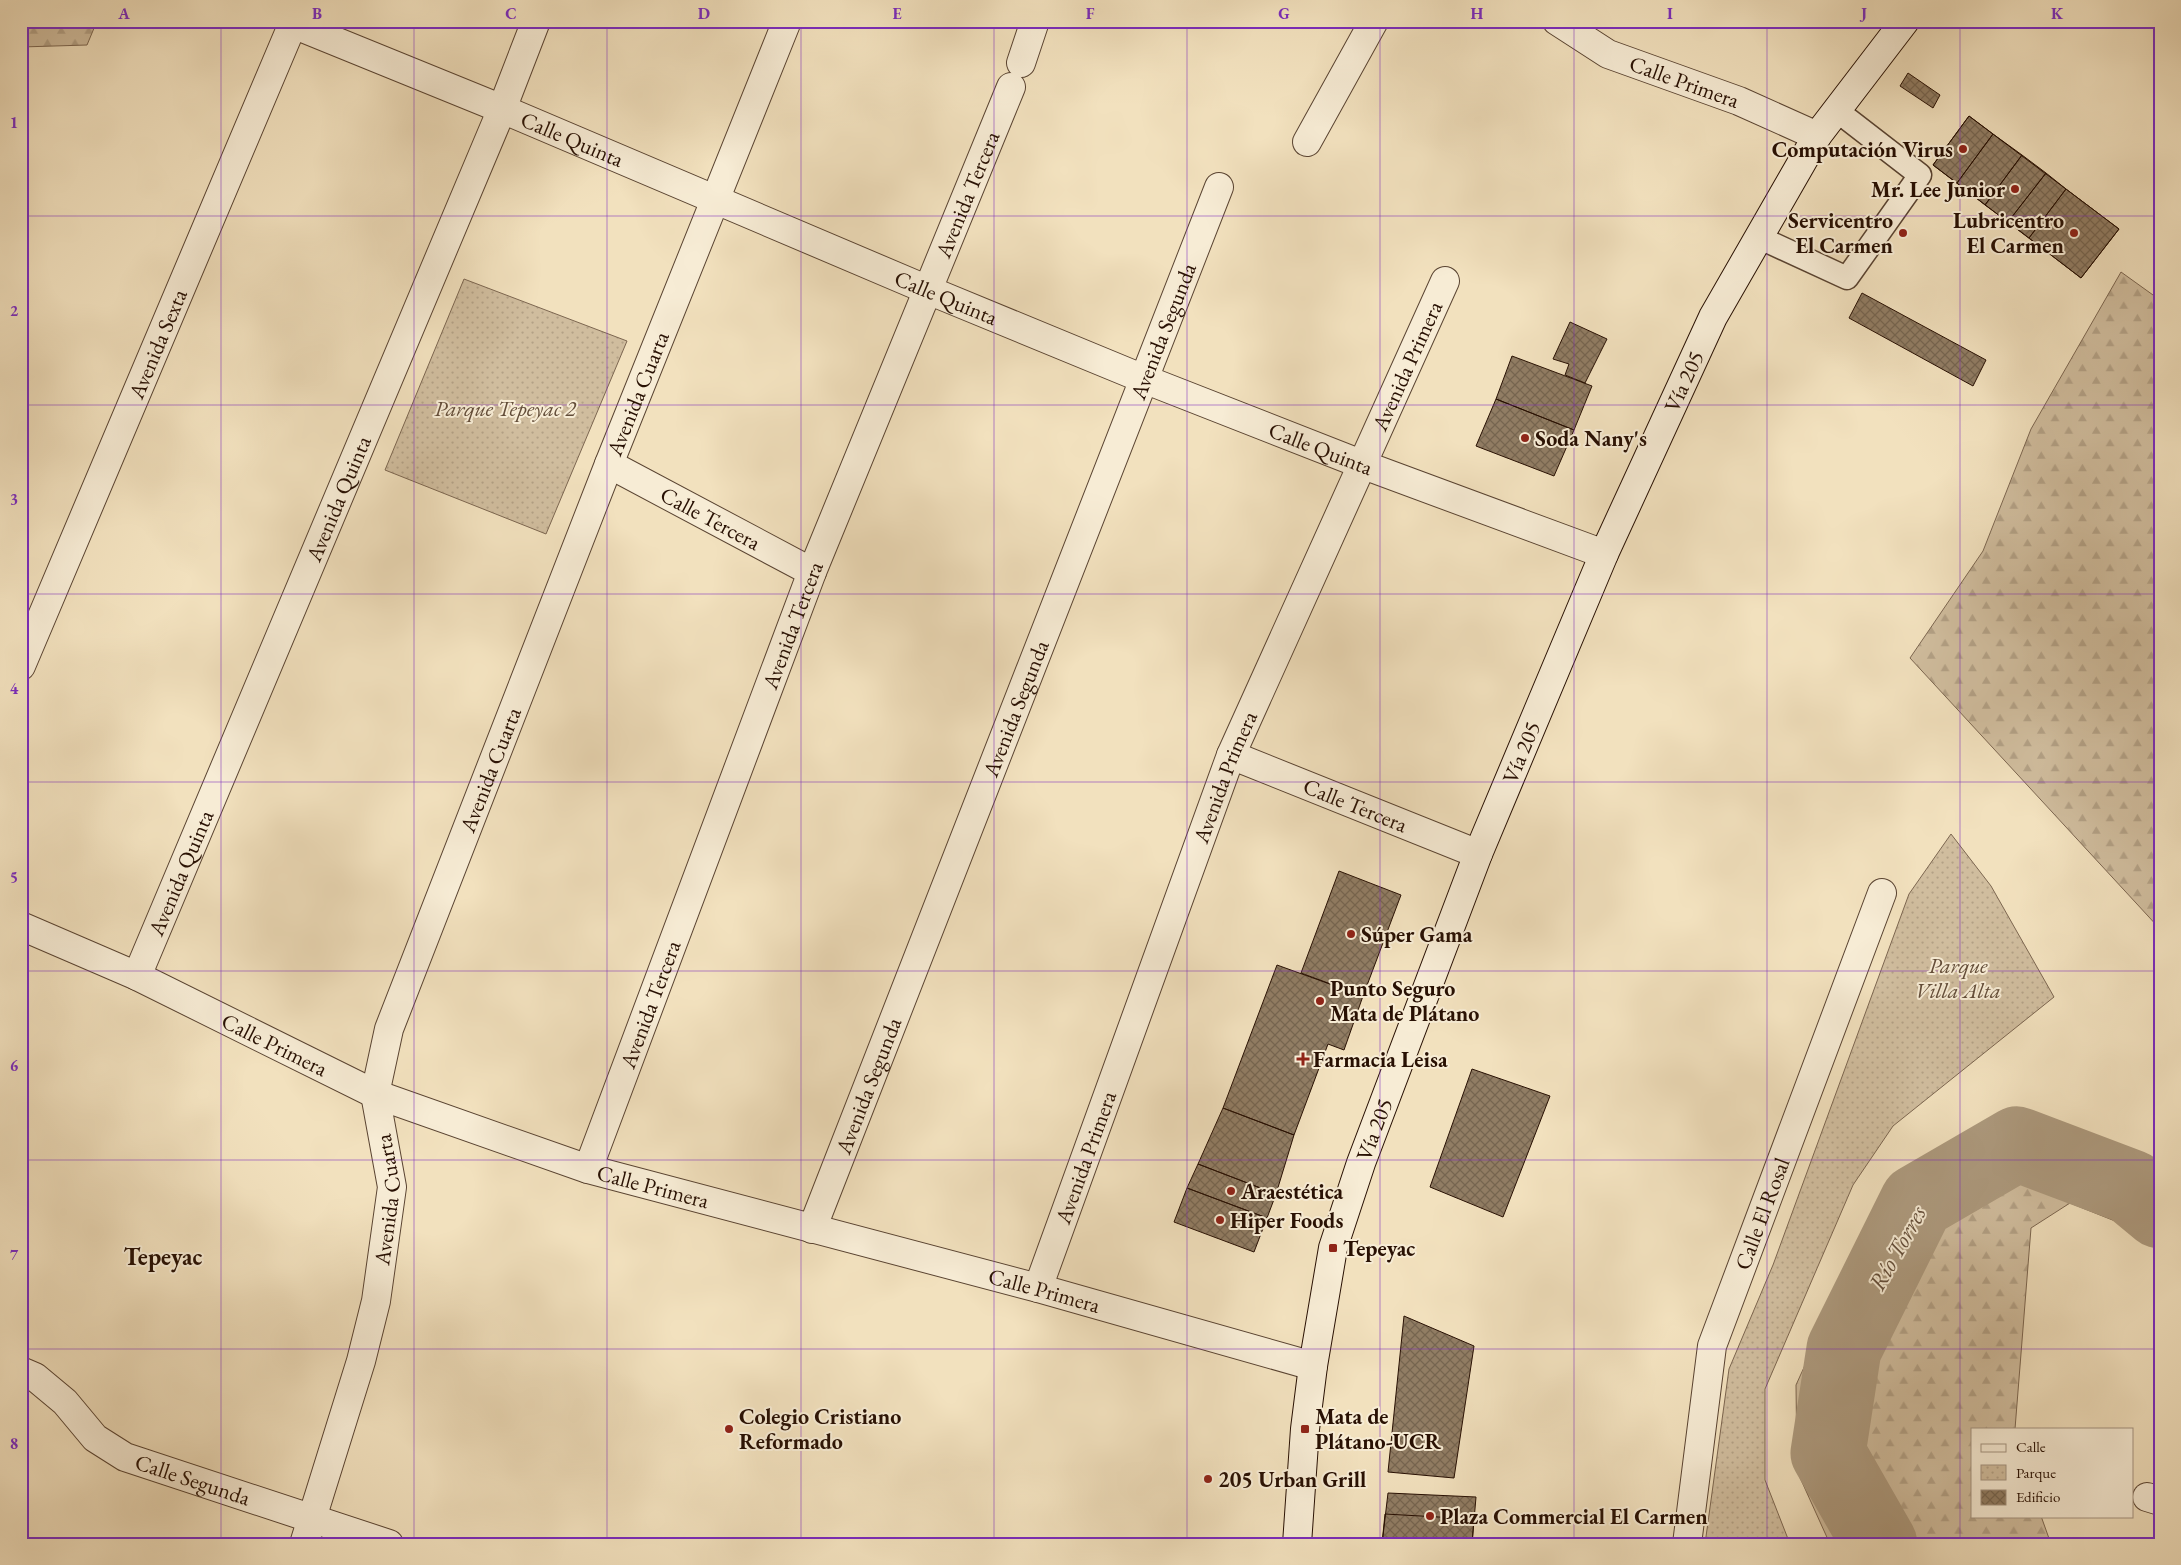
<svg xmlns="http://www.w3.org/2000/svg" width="2181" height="1565" font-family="'EB Garamond',serif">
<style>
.forest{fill:url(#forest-firs);stroke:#7c6650}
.park{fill:url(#park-dots);stroke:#7c6650}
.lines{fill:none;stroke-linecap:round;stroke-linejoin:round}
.river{stroke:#ad9a7e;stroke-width:75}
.building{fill:url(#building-cross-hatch);stroke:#281003}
.service-casing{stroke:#5a4432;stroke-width:25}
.minor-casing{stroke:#5a4432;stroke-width:30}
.secondary-casing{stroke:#281003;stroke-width:30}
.service{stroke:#f7ecd5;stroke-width:22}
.minor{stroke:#f7ecd5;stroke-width:28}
.secondary{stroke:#f7ecd5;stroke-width:28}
.grid{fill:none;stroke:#7b2cbf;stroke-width:1;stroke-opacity:0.55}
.poi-dot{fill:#8f2418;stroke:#f7ecd5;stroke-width:2}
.labels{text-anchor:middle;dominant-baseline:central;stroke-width:4;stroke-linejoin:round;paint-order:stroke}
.street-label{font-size:22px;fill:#281003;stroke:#f7ecd5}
.poi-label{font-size:22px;font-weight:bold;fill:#281003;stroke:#f7ecd5;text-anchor:start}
.park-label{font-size:22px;font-style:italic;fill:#634d39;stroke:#f7ecd5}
.water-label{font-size:24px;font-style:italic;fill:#644e3a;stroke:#f7ecd5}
.neighbourhood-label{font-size:24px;font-weight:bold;fill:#281003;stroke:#f7ecd5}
.neatline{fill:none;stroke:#7b2cbf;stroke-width:2}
.grid-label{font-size:16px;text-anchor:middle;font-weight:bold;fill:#7b2cbf}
</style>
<defs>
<pattern id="forest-firs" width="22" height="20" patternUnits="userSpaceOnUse" patternTransform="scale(1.25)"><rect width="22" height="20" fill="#d0bd9e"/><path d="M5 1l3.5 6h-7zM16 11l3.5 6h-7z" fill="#b3a186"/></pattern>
<pattern id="park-dots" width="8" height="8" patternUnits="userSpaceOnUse" patternTransform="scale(1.25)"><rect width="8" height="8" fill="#d0bd9e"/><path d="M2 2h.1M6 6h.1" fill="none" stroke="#b3a186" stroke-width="1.8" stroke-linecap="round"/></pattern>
<pattern id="building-cross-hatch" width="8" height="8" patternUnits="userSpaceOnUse" patternTransform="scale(1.25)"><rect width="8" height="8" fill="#917d64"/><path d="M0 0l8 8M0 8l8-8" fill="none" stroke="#766550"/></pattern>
</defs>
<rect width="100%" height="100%" fill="#f2e1be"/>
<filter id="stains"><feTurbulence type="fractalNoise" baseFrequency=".004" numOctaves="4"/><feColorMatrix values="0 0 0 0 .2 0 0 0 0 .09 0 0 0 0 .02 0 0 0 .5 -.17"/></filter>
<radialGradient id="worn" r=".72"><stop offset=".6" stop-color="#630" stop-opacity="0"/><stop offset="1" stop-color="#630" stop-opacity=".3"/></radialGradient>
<!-- forest -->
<path class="forest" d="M 21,21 L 97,21 L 87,45 L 21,47 Z
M 2121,272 L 2160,300 L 2160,929 L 1910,658 L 1983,551 L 2031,429 Z
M 2007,1131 L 2142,1166 L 2160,1183 L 2160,1239 L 2070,1203 L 2031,1228 L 2015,1429 L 1972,1429 L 1972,1516 L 2041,1516 L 2051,1544 L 1830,1544 L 1797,1471 L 1796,1385 L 1883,1193 Z"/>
<!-- park -->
<path class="park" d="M 464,279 L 627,341 L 546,534 L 385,470 Z
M 1951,834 L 1991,886 L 2054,997 L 1893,1126 L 1853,1185 L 1765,1389 L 1765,1480 L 1790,1544 L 1705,1544 L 1729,1369 L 1773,1265 L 1909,894 Z"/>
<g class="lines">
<!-- river -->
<path class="river" d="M 1880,1544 L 1828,1453 L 1844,1349 L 1917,1202 L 2017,1144 L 2131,1187 L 2160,1211"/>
</g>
<!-- building -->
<path class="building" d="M 1908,73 L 1940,95 L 1933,108 L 1900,86 Z
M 1969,116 L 1993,134 L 1957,183 L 1933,165 Z
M 1969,116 L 2119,229 L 2081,278 L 1933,165 Z
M 1993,134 L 2022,155 L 1985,205 L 1957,183 Z
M 2022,155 L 2046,173 L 2008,222 L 1985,205 Z
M 2046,173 L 2066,189 L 2029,238 L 2008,222 Z
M 2066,189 L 2119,229 L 2081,278 L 2029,238 Z
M 1862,293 L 1986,360 L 1973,386 L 1849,318 Z
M 1570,322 L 1607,339 L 1585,383 L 1565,375 L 1569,364 L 1553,359 Z
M 1512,356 L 1592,386 L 1574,430 L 1496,399 Z
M 1496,399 L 1574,430 L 1554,476 L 1476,446 Z
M 1339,871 L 1401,895 L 1363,996 L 1301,973 Z
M 1277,965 L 1363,996 L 1344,1050 L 1328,1044 L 1294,1135 L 1223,1108 Z
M 1472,1069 L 1550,1096 L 1503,1217 L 1430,1187 Z
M 1223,1108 L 1294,1135 L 1276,1194 L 1198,1164 Z
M 1198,1164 L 1276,1194 L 1267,1218 L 1187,1188 Z
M 1187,1188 L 1267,1218 L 1254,1252 L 1174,1222 Z
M 1404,1316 L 1474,1346 L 1454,1478 L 1388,1472 Z
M 1388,1493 L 1476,1497 L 1472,1544 L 1382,1544 Z
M 1385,1514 L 1474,1519 L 1472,1544 L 1382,1544 Z"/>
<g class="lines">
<!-- service casing -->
<g class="service-casing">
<path id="service" d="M 1758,237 L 1847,278 L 1920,175 L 1836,110"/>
</g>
<!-- minor casing -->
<g class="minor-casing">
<g id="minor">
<path id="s1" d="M 1557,21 L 1608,54 L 1739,101 L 1817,136"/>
<path id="s2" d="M 293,24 L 502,109 L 928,290 L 1144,379 L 1361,464 L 1604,554"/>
<path d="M 1021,63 L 1035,21"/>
<path d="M 1307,142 L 1374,21"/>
<path id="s3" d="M 609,464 L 812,572"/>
<path id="s4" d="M 21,666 L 294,21"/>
<path id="s5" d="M 1231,755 L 1478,854"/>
<path id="s6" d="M 21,926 L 137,976 L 375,1094 L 588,1169 L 1038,1288 L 1313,1366"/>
<path id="s7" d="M 137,976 L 502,109 L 536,21"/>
<path id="s8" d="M 588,1169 L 812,572 L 1011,87"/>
<path id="s9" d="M 812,1229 L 1219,187"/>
<path id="s10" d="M 1038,1288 L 1231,755 L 1445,281"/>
<path id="s11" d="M 21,1371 L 35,1377 L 65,1402 L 95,1438 L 125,1457 L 389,1544"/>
<path d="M 2147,1497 L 2160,1501"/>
<path id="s12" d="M 304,1544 L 361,1361 L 376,1301 L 392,1187 L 375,1094 L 389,1029 L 609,464 L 787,21"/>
<path id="s13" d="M 1687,1544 L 1712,1346 L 1882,893"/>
</g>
</g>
<!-- secondary casing -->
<g class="secondary-casing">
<g id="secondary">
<path id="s14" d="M 1297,1544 L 1305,1429 L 1313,1366 L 1333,1248 L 1361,1163 L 1478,854 L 1604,554 L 1713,317 L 1817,136 L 1905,21"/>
</g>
</g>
<!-- service -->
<use href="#service" class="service"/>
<!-- minor -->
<use href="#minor" class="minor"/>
<!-- secondary -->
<use href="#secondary" class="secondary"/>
</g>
<!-- grid -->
<path class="grid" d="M 221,21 L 221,1544M 414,21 L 414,1544M 607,21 L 607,1544M 801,21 L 801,1544M 994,21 L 994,1544M 1187,21 L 1187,1544M 1380,21 L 1380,1544M 1574,21 L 1574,1544M 1767,21 L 1767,1544M 1960,21 L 1960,1544M 21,216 L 2160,216M 21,405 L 2160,405M 21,594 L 2160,594M 21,782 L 2160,782M 21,971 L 2160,971M 21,1160 L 2160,1160M 21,1349 L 2160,1349"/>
<!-- markers -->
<g class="poi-dot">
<circle cx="1963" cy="149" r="5"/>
<circle cx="2015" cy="189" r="5"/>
<circle cx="1903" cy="233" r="5"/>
<circle cx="2074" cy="233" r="5"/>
<circle cx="1525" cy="438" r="5"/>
<circle cx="1351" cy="934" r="5"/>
<circle cx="1320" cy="1001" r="5"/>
<path d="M1300.5 1051.5h5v5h5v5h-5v5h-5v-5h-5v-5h5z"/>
<circle cx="1231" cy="1191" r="5"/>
<circle cx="1220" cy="1220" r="5"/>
<rect x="1328" y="1243" width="10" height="10" rx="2.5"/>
<circle cx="729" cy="1429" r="5"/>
<rect x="1300" y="1424" width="10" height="10" rx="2.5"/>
<circle cx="1208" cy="1479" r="5"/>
<circle cx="1430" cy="1516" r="5"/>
</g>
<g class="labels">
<!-- street labels -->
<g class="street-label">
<text stroke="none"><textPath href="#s1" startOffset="142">Calle Primera</textPath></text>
<text stroke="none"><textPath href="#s2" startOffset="302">Calle Quinta</textPath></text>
<text stroke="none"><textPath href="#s8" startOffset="1046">Avenida Tercera</textPath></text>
<text stroke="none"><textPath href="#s2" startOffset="708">Calle Quinta</textPath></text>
<text stroke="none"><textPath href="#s9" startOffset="964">Avenida Segunda</textPath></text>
<text stroke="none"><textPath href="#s4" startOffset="350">Avenida Sexta</textPath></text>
<text stroke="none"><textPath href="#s10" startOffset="994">Avenida Primera</textPath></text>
<text stroke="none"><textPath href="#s14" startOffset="1234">Vía 205</textPath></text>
<text stroke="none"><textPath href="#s12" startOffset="1212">Avenida Cuarta</textPath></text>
<text stroke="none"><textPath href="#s2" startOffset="1112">Calle Quinta</textPath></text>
<text stroke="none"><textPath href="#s7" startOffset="518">Avenida Quinta</textPath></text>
<text stroke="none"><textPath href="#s3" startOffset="115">Calle Tercera</textPath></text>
<text stroke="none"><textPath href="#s8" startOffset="581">Avenida Tercera</textPath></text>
<text stroke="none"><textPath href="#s9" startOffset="559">Avenida Segunda</textPath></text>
<text stroke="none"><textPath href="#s14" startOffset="829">Vía 205</textPath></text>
<text stroke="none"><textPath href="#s12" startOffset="808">Avenida Cuarta</textPath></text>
<text stroke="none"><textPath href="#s10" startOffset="544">Avenida Primera</textPath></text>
<text stroke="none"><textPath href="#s5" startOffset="134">Calle Tercera</textPath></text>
<text stroke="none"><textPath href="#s7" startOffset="112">Avenida Quinta</textPath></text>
<text stroke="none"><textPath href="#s8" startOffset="176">Avenida Tercera</textPath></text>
<text stroke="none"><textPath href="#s6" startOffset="280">Calle Primera</textPath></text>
<text stroke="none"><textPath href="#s9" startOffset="154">Avenida Segunda</textPath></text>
<text stroke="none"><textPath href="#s14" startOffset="424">Vía 205</textPath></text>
<text stroke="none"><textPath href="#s10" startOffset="139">Avenida Primera</textPath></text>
<text stroke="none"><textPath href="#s6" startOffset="685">Calle Primera</textPath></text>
<text stroke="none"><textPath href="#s12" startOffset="356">Avenida Cuarta</textPath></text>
<text stroke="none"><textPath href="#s13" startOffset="341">Calle El Rosal</textPath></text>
<text stroke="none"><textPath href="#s6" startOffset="1090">Calle Primera</textPath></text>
<text stroke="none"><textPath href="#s11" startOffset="208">Calle Segunda</textPath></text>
</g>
<!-- poi labels -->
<g class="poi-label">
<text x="1953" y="149" text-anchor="end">Computación Virus</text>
<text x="2005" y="189" text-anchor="end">Mr. Lee Junior</text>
<text x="1893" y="220" text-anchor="end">Servicentro<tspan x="1893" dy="25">El Carmen</tspan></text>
<text x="2064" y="220" text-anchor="end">Lubricentro<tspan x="2064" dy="25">El Carmen</tspan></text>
<text x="1535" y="438">Soda Nany's</text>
<text x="1361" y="934">Súper Gama</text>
<text x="1330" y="988">Punto Seguro<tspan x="1330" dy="25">Mata de Plátano</tspan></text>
<text x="1313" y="1059">Farmacia Leisa</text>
<text x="1241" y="1191">Araestética</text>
<text x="1230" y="1220">Hiper Foods</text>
<text x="1343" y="1248">Tepeyac</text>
<text x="739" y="1416">Colegio Cristiano<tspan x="739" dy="25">Reformado</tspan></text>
<text x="1315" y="1416">Mata de<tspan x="1315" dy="25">Plátano-UCR</tspan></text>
<text x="1218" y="1479">205 Urban Grill</text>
<text x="1440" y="1516">Plaza Commercial El Carmen</text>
</g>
<!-- park labels -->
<g class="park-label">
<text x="505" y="408">Parque Tepeyac 2</text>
<text x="1958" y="965">Parque<tspan x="1958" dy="25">Villa Alta</tspan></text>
</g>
<!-- water labels -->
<g class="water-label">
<text transform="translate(1897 1248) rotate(-61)">Río Torres</text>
</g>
<!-- neighbourhood labels -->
<g class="neighbourhood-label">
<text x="163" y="1256">Tepeyac</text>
</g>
</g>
<!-- margin -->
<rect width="2181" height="1565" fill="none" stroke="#f2e1be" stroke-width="55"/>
<!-- legend -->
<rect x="1971" y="1428" width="162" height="90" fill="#f7ecd5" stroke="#a49481"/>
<rect x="1981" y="1444" width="25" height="8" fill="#f7ecd5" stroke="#a49481"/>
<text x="2016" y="1452" font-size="15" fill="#281003">Calle</text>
<rect x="1981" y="1465" width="25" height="15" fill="url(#park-dots)" stroke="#a49481"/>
<text x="2016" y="1478" font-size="15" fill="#281003">Parque</text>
<rect x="1981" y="1490" width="25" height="15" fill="url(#building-cross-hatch)" stroke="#a49481"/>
<text x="2016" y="1502" font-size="15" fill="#281003">Edificio</text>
<rect x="28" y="28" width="2126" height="1510" class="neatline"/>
<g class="grid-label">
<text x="124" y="19">A</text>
<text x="317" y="19">B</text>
<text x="511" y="19">C</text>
<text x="704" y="19">D</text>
<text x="897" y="19">E</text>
<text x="1090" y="19">F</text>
<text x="1284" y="19">G</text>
<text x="1477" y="19">H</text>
<text x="1670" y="19">I</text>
<text x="1864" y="19">J</text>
<text x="2057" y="19">K</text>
<text x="14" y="128">1</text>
<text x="14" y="316">2</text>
<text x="14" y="505">3</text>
<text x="14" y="694">4</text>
<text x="14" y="883">5</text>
<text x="14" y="1071">6</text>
<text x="14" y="1260">7</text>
<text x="14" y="1449">8</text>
</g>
<rect width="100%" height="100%" filter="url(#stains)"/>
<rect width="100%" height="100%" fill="url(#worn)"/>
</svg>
